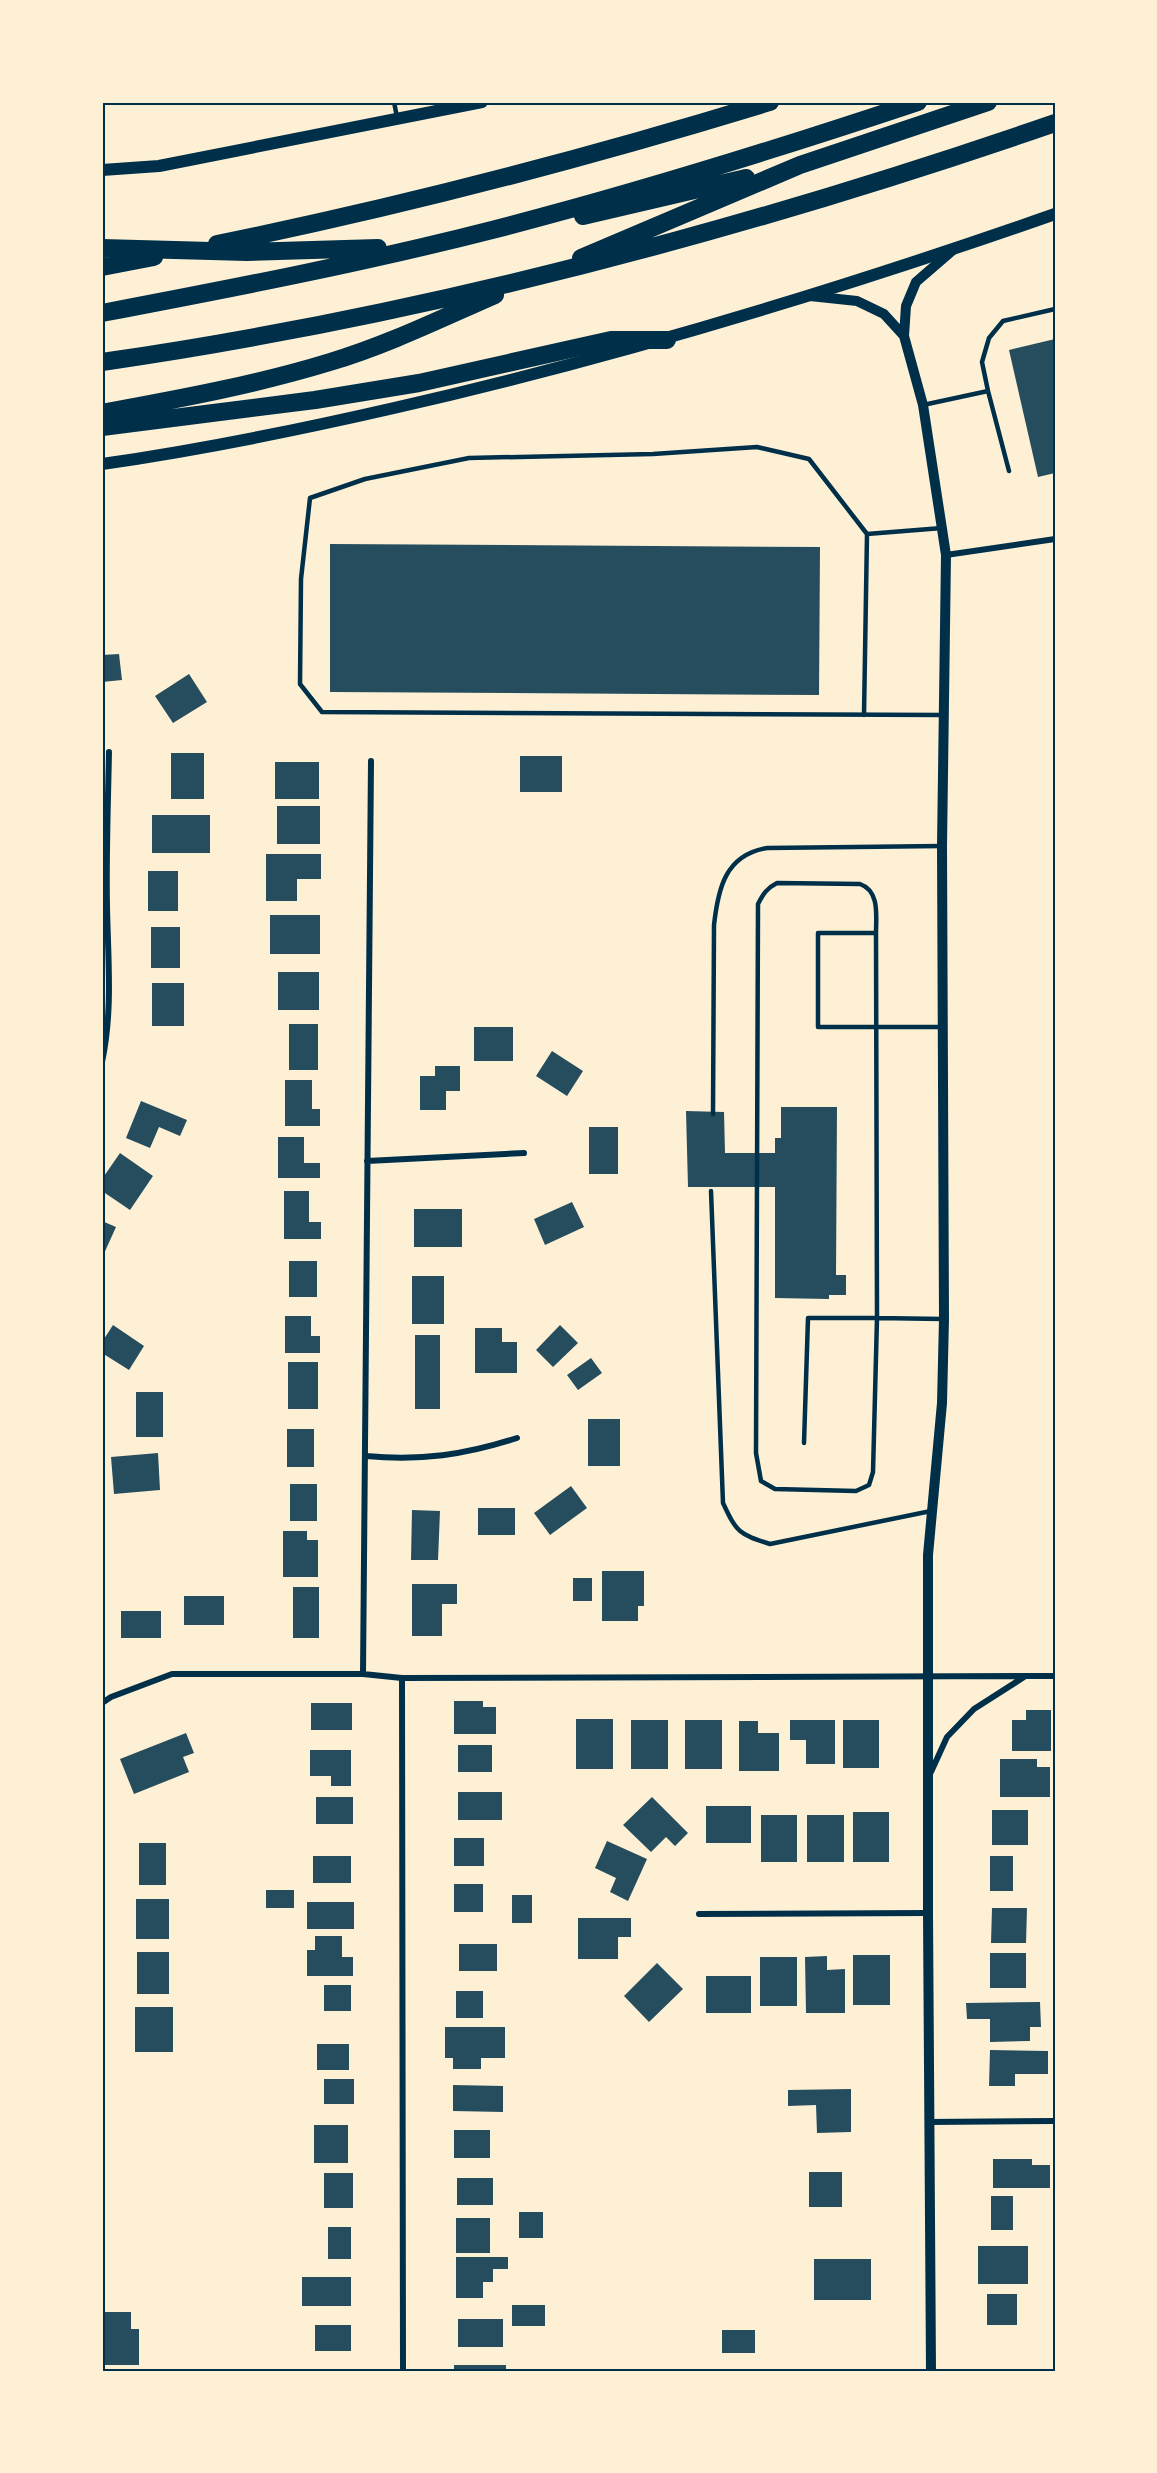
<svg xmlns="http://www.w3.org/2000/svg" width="1157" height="2473" font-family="'Space Grotesk',sans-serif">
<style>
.building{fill:#264d5e}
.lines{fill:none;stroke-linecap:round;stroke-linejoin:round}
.service{stroke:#003049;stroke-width:4.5}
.minor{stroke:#003049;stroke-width:6}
.tertiary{stroke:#003049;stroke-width:10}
.secondary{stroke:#003049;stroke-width:12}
.motorway{stroke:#003049;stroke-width:18}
.neatline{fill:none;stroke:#003049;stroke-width:2}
</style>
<rect width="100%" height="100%" fill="#fdf0d5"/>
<!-- building -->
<path class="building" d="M 1055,339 L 1055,473 L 1038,477 L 1009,350 Z
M 330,544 L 820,547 L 819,695 L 330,692 Z
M 119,654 L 122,680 L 102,682 L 102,655 Z
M 189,674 L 207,702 L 173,723 L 155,696 Z
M 171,753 L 204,753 L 204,799 L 171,799 Z
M 520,756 L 562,756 L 562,792 L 520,792 Z
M 275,762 L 319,762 L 319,799 L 275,799 Z
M 277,806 L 320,806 L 320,844 L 277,844 Z
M 152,815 L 210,815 L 210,853 L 152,853 Z
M 266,854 L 321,854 L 321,879 L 297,879 L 297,901 L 266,901 Z
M 148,871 L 178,871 L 178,911 L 148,911 Z
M 270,915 L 320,915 L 320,954 L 270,954 Z
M 151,927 L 180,927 L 180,968 L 151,968 Z
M 278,972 L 319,972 L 319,1010 L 278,1010 Z
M 152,983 L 184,983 L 184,1026 L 152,1026 Z
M 289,1024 L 318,1024 L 318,1070 L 289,1070 Z
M 474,1027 L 513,1027 L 513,1061 L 474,1061 Z
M 552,1051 L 583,1071 L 567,1096 L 536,1076 Z
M 435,1066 L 460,1066 L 460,1091 L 446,1091 L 446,1110 L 420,1110 L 420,1076 L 435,1076 Z
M 285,1080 L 312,1080 L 312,1109 L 320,1109 L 320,1126 L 285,1126 Z
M 141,1101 L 187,1120 L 180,1136 L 159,1127 L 150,1148 L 126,1138 Z
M 781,1107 L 837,1107 L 836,1275 L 846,1275 L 846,1295 L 829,1295 L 829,1299 L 775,1298 L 775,1187 L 688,1187 L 686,1111 L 724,1112 L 725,1153 L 775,1153 L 775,1138 L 781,1138 Z
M 589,1127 L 618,1127 L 618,1174 L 589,1174 Z
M 278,1137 L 304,1137 L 304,1163 L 320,1163 L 320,1178 L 278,1178 Z
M 120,1153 L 153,1176 L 130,1210 L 102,1191 L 102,1179 Z
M 284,1191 L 309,1191 L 309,1222 L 321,1222 L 321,1239 L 284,1239 Z
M 572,1202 L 584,1227 L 545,1245 L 534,1219 Z
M 414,1209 L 462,1209 L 462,1247 L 414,1247 Z
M 102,1221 L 116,1227 L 102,1258 Z
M 289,1261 L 317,1261 L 317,1297 L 289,1297 Z
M 412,1276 L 444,1276 L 444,1324 L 412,1324 Z
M 285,1316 L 311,1316 L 311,1336 L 320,1336 L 320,1353 L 285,1353 Z
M 113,1325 L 144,1346 L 129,1370 L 102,1353 L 102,1342 Z
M 560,1325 L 578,1343 L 553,1367 L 536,1350 Z
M 475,1328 L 502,1328 L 502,1342 L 517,1342 L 517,1373 L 475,1373 Z
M 415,1335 L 440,1335 L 440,1409 L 415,1409 Z
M 591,1358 L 602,1373 L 578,1390 L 567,1375 Z
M 288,1362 L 318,1362 L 318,1409 L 288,1409 Z
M 136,1392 L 163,1392 L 163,1437 L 136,1437 Z
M 588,1419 L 620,1419 L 620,1466 L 588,1466 Z
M 287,1429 L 314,1429 L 314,1467 L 287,1467 Z
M 158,1453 L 160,1490 L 114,1494 L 111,1457 Z
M 290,1484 L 317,1484 L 317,1521 L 290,1521 Z
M 571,1486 L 587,1508 L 550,1535 L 534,1513 Z
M 478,1508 L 515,1508 L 515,1535 L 478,1535 Z
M 412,1510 L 440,1511 L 438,1560 L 411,1560 Z
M 283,1531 L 307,1531 L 307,1540 L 318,1540 L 318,1577 L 283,1577 Z
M 602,1571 L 644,1571 L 644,1606 L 638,1606 L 638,1621 L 602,1621 Z
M 573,1578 L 592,1578 L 592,1601 L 573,1601 Z
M 412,1584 L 457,1584 L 457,1604 L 442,1604 L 442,1636 L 412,1636 Z
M 293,1587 L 319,1587 L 319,1638 L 293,1638 Z
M 184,1596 L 224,1596 L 224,1625 L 184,1625 Z
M 121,1611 L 161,1611 L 161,1638 L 121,1638 Z
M 454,1701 L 483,1701 L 483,1707 L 496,1707 L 496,1734 L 454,1734 Z
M 311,1703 L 352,1703 L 352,1730 L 311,1730 Z
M 1026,1710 L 1051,1710 L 1051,1751 L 1012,1751 L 1012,1720 L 1026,1720 Z
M 576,1719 L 613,1719 L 613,1769 L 576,1769 Z
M 631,1720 L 668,1720 L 668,1769 L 631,1769 Z
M 685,1720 L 722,1720 L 722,1769 L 685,1769 Z
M 790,1720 L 835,1720 L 835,1764 L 806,1764 L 806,1740 L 790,1740 Z
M 843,1720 L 879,1720 L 879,1768 L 843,1768 Z
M 739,1721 L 758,1721 L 758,1733 L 779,1733 L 779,1771 L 739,1771 Z
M 186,1733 L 194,1753 L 183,1757 L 189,1772 L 134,1794 L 120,1759 Z
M 458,1745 L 492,1745 L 492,1772 L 458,1772 Z
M 310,1750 L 351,1750 L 351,1786 L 331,1786 L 331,1776 L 310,1776 Z
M 1000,1759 L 1037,1759 L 1037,1767 L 1050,1767 L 1050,1797 L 1000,1797 Z
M 458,1792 L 502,1792 L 502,1820 L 458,1820 Z
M 316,1797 L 353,1797 L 353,1824 L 316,1824 Z
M 652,1797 L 688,1833 L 675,1846 L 666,1837 L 651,1852 L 623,1825 Z
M 706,1806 L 751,1806 L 751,1843 L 706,1843 Z
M 992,1810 L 1028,1810 L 1028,1845 L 992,1845 Z
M 853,1812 L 889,1812 L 889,1862 L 853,1862 Z
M 761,1815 L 797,1815 L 797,1862 L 761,1862 Z
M 807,1815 L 844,1815 L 844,1862 L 807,1862 Z
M 454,1838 L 484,1838 L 484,1866 L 454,1866 Z
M 607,1841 L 647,1859 L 628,1901 L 610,1892 L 616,1878 L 595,1868 Z
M 139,1843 L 166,1843 L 166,1885 L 139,1885 Z
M 313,1856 L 351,1856 L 351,1883 L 313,1883 Z
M 990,1856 L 1013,1856 L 1013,1891 L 990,1891 Z
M 454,1884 L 483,1884 L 483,1912 L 454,1912 Z
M 266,1890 L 294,1890 L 294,1908 L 266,1908 Z
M 512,1895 L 532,1895 L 532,1923 L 512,1923 Z
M 136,1899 L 169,1899 L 169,1939 L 136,1939 Z
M 307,1902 L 354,1902 L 354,1929 L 307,1929 Z
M 992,1908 L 1027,1908 L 1026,1943 L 991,1943 Z
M 578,1918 L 631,1918 L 631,1937 L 618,1937 L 618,1959 L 578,1959 Z
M 315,1936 L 342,1936 L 342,1957 L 353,1957 L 353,1976 L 307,1976 L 307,1950 L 315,1950 Z
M 459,1944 L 497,1944 L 497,1971 L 459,1971 Z
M 137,1952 L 169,1952 L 169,1994 L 137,1994 Z
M 990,1953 L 1026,1953 L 1026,1988 L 990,1988 Z
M 853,1955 L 890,1955 L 890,2005 L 853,2005 Z
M 827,1956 L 827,1970 L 845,1969 L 845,2013 L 806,2013 L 805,1957 Z
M 760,1957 L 797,1957 L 797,2006 L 760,2006 Z
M 657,1963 L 683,1989 L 649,2022 L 624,1996 Z
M 706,1976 L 751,1976 L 751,2013 L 706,2013 Z
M 324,1985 L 351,1985 L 351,2011 L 324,2011 Z
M 456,1991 L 483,1991 L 483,2018 L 456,2018 Z
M 1040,2002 L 1041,2027 L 1030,2027 L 1030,2041 L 990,2042 L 990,2019 L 967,2019 L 966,2003 Z
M 135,2007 L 173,2007 L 173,2052 L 135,2052 Z
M 445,2027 L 505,2027 L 505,2058 L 481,2058 L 481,2069 L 453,2069 L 453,2058 L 445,2058 Z
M 317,2044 L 349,2044 L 349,2070 L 317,2070 Z
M 990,2050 L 1048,2051 L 1048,2074 L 1015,2074 L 1015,2086 L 989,2086 Z
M 324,2079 L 354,2079 L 354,2104 L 324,2104 Z
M 453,2085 L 503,2086 L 503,2112 L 453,2111 Z
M 851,2089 L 851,2132 L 817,2133 L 816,2105 L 788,2106 L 788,2090 Z
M 314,2125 L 348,2125 L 348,2163 L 314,2163 Z
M 454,2130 L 490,2130 L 490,2158 L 454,2158 Z
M 993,2159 L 1032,2159 L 1032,2165 L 1050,2165 L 1050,2188 L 993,2188 Z
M 809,2172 L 842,2172 L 842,2207 L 809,2207 Z
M 324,2173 L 353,2173 L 353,2208 L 324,2208 Z
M 457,2178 L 493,2178 L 493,2205 L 457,2205 Z
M 991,2196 L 1013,2196 L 1013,2230 L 991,2230 Z
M 519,2212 L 543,2212 L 543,2238 L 519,2238 Z
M 456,2218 L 490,2218 L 490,2253 L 456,2253 Z
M 328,2227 L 351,2227 L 351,2259 L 328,2259 Z
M 978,2246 L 1028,2246 L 1028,2284 L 978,2284 Z
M 456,2257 L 508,2257 L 508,2269 L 493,2269 L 493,2282 L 483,2282 L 483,2298 L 456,2298 Z
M 814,2259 L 871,2259 L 871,2300 L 814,2300 Z
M 302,2277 L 351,2277 L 351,2306 L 302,2306 Z
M 987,2294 L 1017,2294 L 1017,2325 L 987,2325 Z
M 512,2305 L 545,2305 L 545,2326 L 512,2326 Z
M 102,2312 L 131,2312 L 131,2329 L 139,2329 L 139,2365 L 102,2365 Z
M 458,2319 L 503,2319 L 503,2347 L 458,2347 Z
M 315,2325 L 351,2325 L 351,2351 L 315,2351 Z
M 722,2330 L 755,2330 L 755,2353 L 722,2353 Z
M 454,2365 L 506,2365 L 506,2371 L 454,2371 Z"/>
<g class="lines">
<!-- service -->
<path class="service" d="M 394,102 L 397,117
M 988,391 L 1009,471
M 923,405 L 988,391 L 982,362 L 989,338 L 1003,321 L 1055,309
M 942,528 L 867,534 L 809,459 L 757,447 L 653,454 L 469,458 L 365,479 L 310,498 L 301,579 L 300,684 L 322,712 L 943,715
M 864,715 L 867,534
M 713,1114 L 714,925 C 718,889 725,855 767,848 L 942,846
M 711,1191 L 723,1503 C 737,1533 739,1534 770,1544 L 931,1511
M 943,1319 L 877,1318 L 876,933 L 818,933 L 818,1027 L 943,1027
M 804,1443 L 808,1318 L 877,1318 L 873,1472 L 869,1485 L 856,1491 L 775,1489 L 761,1481 L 756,1453 L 758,904 C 763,894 767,888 777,883 L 860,884 C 880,891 876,916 876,933"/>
<!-- minor -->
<path class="minor" d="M 946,555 L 1055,539
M 102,1062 C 113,1011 108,959 107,907 C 106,855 108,803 109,752
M 367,1161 L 524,1153
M 366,1456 C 421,1461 465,1455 517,1438
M 363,1674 L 371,761
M 402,1678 L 403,2371
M 102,1703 L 111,1697 L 172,1674 L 363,1674 L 402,1678 L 1055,1676
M 931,1772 L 947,1737 L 974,1709 L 1024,1677
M 699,1914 L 928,1913
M 929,2122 L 1055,2121"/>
<!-- tertiary -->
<path class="tertiary" d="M 810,296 L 857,301 L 884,314 L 904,336
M 931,2371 L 928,1913 L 928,1555 L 942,1403 L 944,1319 L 942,846 L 946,555 L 923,405 L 904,336 L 906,306 L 916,282 L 953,250"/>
<!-- secondary -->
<path class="secondary" d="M 102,170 L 159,166 L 482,102
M 102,464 C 200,450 298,430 394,408 C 618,357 838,290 1055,214"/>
<!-- motorway -->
<path class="motorway" d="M 583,216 L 746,178
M 217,244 C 404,206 587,158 770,102
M 102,248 L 247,252 L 378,248
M 581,258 L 800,165 L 988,102
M 102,267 L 154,257
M 102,313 C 233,288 363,263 492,230 C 636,193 777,149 918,102
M 102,362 C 427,315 745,230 1055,123
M 102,413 C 178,399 255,385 330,362 C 387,345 440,319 495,295
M 102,427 L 315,400 L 419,383 L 611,340 L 667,340"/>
</g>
<!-- border -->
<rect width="1157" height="2473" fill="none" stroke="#fdf0d5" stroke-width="207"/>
<rect x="104" y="104" width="950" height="2266" class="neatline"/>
</svg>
